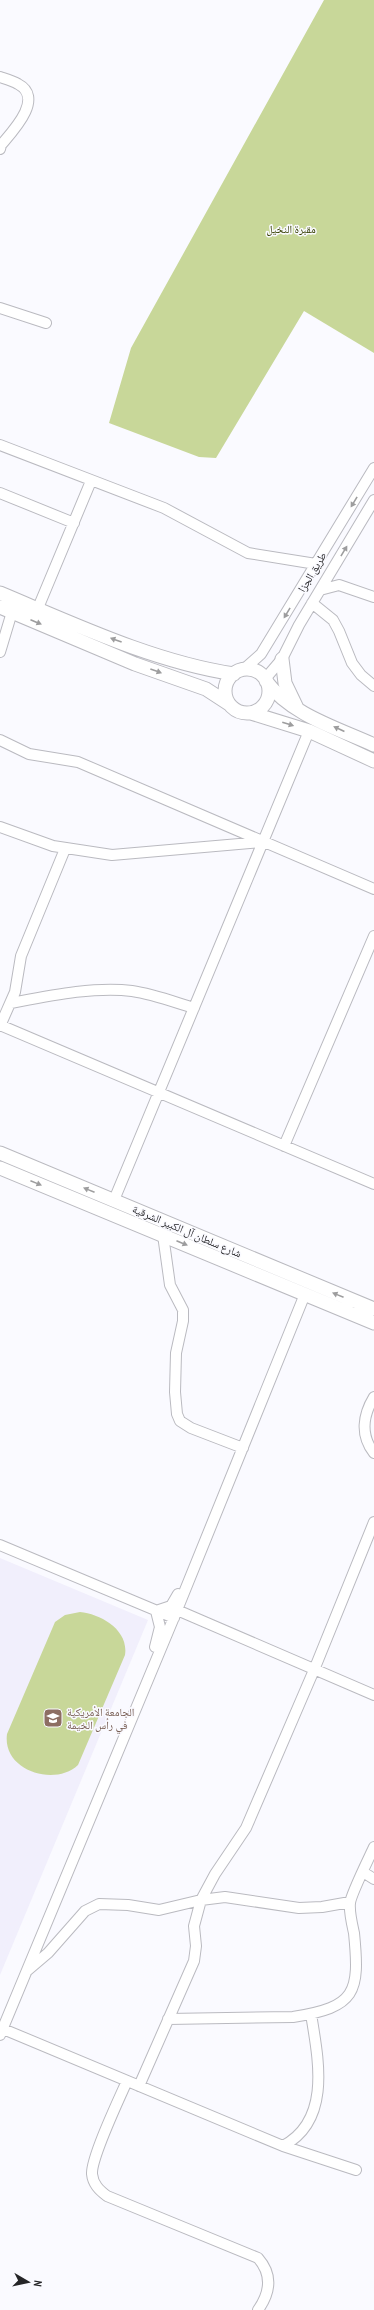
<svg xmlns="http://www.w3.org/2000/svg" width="374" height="2310" font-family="'PT Sans Narrow','Noto Naskh Arabic',sans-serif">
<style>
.education{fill:#f1effc}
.green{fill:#c8d799}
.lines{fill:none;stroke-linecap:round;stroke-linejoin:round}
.minor-casing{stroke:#babac0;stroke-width:12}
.major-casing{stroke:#babac0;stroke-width:15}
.minor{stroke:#fff;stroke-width:10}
.major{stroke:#fff;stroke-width:13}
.oneway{fill:#9d9d9e}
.labels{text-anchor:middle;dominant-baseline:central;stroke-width:3;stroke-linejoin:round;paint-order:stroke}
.park-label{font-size:11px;fill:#353e00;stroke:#fafaff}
.street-label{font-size:11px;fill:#252527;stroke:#fafaff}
.education-label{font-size:11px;fill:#785e54;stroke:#fafaff;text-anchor:start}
</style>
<rect width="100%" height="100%" fill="#fafaff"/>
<!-- education -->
<path class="education" d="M 0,1558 L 148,1620 L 0,1975 Z"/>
<!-- green -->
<path class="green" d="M 324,0 L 374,0 L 374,353 L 304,311 L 216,458 L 199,457 L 109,423 L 131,348 Z
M 80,1612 C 101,1614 129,1630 125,1655 L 78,1765 C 55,1787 2,1771 7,1734 L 55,1622 L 65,1615 Z"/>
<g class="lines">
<!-- minor casing -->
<g class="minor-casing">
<path id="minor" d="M 0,77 C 6,79 13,81 18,84 C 45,98 12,132 1,145 L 0,149
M 0,308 L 46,323
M 0,445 L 164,508 L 248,553 L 316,564
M 0,493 L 74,523
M 320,590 L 339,585 L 374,597
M 312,603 L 333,620 L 339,631 L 352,663 L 361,675 L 374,686
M 38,608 L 91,481
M 0,652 L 12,612
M 243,670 L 261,654 L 374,468
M 265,679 L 282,659 L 299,625 L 374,500
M 0,740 L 29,754 L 78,762 L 374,889
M 0,827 L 53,846 L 112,855 L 261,842
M 11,1003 C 48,996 95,986 132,991 C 153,994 174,1002 194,1008
M 0,1025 L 374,1184
M 0,1026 L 15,992 L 21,956 L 65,849
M 284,1146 L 374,936
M 114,1200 L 309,731
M 163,1235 L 170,1285 L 183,1310 L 183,1321 L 176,1353 L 175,1392 L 177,1414 L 180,1421 L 191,1428 L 243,1448
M 374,1397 C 363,1415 360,1435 374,1453
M 0,1545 L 174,1618
M 177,1610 L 374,1695
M 155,1647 L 160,1627 L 156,1611 L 171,1606 L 178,1594
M 363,1872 L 374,1879
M 28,1970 L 48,1953 L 85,1911 L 99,1904 L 128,1905 L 159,1910 L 201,1900 L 225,1897 L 299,1908 L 322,1907 L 350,1902
M 168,2019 L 293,2017 C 356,2007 360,1993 354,1933 C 352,1924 349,1912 350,1903 C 351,1894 369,1858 374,1847
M 3,2029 L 283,2146 L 356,2170
M 0,2035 L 177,1610 L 305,1294
M 127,2081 C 119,2099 91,2158 92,2174 C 93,2184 99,2190 107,2196 L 258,2258 C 273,2275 270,2293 258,2310
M 139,2086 L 194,1961 L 196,1946 L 194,1926 L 201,1900 L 215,1874 L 246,1828 L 314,1670 L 374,1522
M 283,2146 C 332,2120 318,2058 311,2014"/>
</g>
<!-- major casing -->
<g class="major-casing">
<path id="major" d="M 0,593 C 74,624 154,662 234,674
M 0,607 L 135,664 L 206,689 L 229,704
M 282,659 L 285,683 L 297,708
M225 691a22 22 0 1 1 44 0a22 22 0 1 1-44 0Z
M 266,681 C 291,715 337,728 374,745
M 251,713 L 309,731 L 374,761
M 0,1153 L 374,1309
M 0,1168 L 374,1323"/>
</g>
<!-- minor -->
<use href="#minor" class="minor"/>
<!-- major -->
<use href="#major" class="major"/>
</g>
<!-- one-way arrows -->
<defs><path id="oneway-solid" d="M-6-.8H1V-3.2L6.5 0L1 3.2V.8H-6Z"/></defs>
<g class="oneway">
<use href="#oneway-solid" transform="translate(354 502) rotate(121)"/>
<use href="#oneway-solid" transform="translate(344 551) rotate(-59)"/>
<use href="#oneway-solid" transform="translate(287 613) rotate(121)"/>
<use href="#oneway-solid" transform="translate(36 622) rotate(23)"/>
<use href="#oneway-solid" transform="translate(116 640) rotate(-160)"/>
<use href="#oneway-solid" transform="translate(156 671) rotate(20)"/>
<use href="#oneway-solid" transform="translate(288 724) rotate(17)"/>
<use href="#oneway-solid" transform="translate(339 729) rotate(-155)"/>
<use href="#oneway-solid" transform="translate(36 1183) rotate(22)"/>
<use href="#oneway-solid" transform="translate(89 1190) rotate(-158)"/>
<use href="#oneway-solid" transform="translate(182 1243) rotate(23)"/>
<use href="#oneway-solid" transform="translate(338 1295) rotate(-158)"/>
</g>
<!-- icons -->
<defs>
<g id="university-square" transform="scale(1)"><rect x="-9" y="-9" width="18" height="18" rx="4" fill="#8d6e63" stroke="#fafaff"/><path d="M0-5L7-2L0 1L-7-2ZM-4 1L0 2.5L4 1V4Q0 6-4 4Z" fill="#fff"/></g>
</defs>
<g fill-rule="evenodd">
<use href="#university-square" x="53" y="1718"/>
</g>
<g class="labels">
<!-- park labels -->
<g class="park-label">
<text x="291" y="229">مقبرة النخيل</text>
</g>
<!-- street labels -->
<g class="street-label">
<text transform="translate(312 572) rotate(-59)">طريق الجزا</text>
<text transform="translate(187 1231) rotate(23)">شارع سلطان آل الكبير الشرقية</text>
</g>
<!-- education labels -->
<g class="education-label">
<text x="67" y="1712">الجامعة الأمريكية<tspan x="67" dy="13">في رأس الخيمة</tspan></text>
</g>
</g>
<!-- north arrow -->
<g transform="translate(28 2282) rotate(99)" stroke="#fafaff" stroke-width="3" paint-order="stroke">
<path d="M0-3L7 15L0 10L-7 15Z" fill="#252527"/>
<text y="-6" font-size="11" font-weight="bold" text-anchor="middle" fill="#252527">N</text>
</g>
</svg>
